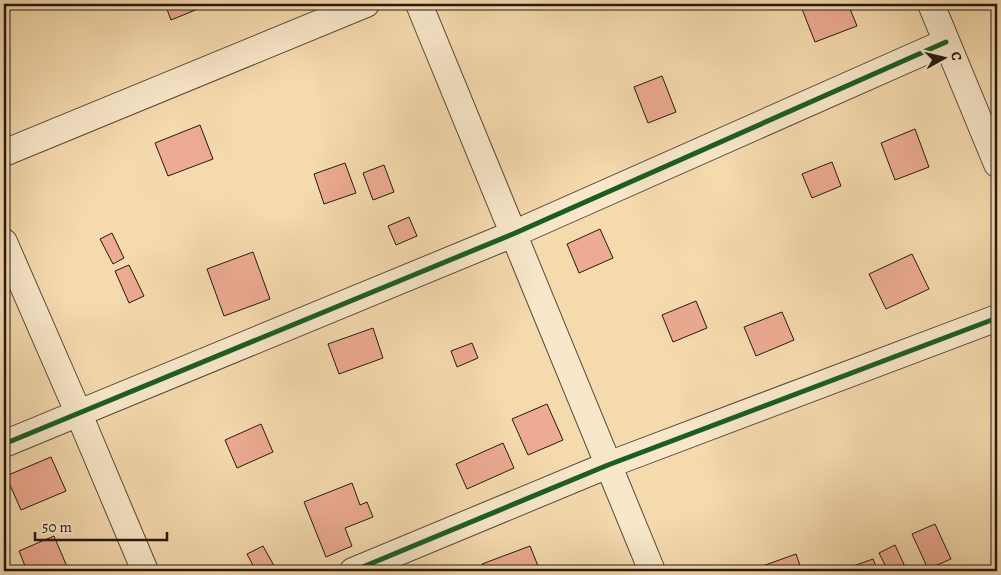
<svg xmlns="http://www.w3.org/2000/svg" width="1001" height="575" viewBox="0 0 1001 575" font-family="Alegreya,serif">
<rect width="100%" height="100%" fill="#f5daad"/>
<filter id="stains"><feTurbulence type="fractalNoise" baseFrequency=".004" numOctaves="4"/><feColorMatrix values="0 0 0 0 .2 0 0 0 0 .09 0 0 0 0 .02 0 0 0 .5 -.17"/></filter>
<radialGradient id="worn" r=".72"><stop offset=".6" stop-color="#630" stop-opacity="0"/><stop offset="1" stop-color="#630" stop-opacity=".3"/></radialGradient>
<!-- building -->
<path fill="#ecab92" stroke="#251913" d="M165 4H210L171 20Z
M816 4H848L857 26 815 42 802 9Z
M662 76 676 112 648 123 634 87Z
M200 125 213 159 168 176 155 143Z
M915 129 929 167 895 180 881 143Z
M832 162 841 186 812 198 802 174Z
M345 163 356 193 324 204 314 174Z
M384 165 394 192 373 200 363 173Z
M409 217 417 236 396 245 388 226Z
M600 229 613 258 579 273 567 244Z
M112 233 124 258 113 264 100 239Z
M253 252 270 299 224 316 207 269Z
M912 254 929 289 886 309 869 274Z
M129 265 144 296 129 303 115 271Z
M696 301 707 328 673 342 662 315Z
M782 312 794 340 756 356 744 327Z
M373 328 383 358 339 374 328 344Z
M472 343 478 358 457 367 451 351Z
M547 404 563 440 528 455 512 419Z
M261 424 273 452 237 468 225 440Z
M503 443 514 468 467 489 456 464Z
M51 457 66 491 21 510 6 476Z
M352 483 360 505 367 502 373 517 345 528 352 546 326 557 304 502Z
M935 524 951 559 928 569 912 534Z
M54 536 68 569 62 571H27L19 551Z
M895 545 907 571H888L879 553Z
M263 546 277 571H256L247 554Z
M530 546 540 571H484L482 564Z
M796 554 802 571H758L757 568Z
M873 559 878 571H839Z"/>
<g fill="none" stroke-linecap="round" stroke-linejoin="round">
<defs>
<path id="minor" d="M419 4 652 571
M931 4 997 164
M4 153 366 4
M4 242 78 412 145 571
M4 444 513 234 946 42
M353 571 608 465 997 318"/>
</defs>
<!-- minor casing -->
<use href="#minor" stroke="#59493a" stroke-width="28"/>
<!-- minor -->
<use href="#minor" stroke="#f8e7ca" stroke-width="26"/>
<defs>
<path id="cycleway" d="M4 444 513 234 946 42
M353 571 608 465 997 318"/>
</defs>
<!-- cycleway casing -->
<use href="#cycleway" stroke="#f8e7ca" stroke-width="8"/>
<!-- cycleway -->
<use href="#cycleway" stroke="#1b5e20" stroke-width="5"/>
</g>
<!-- margin -->
<rect width="1001" height="575" fill="none" stroke="#f5daad" stroke-width="20"/>
<rect x="5" y="5" width="991" height="565" fill="none" stroke="#251913" stroke-width="2.5"/>
<rect x="10" y="10" width="981" height="555" fill="none" stroke="#251913"/>
<!-- north arrow -->
<g transform="translate(944 58) rotate(82)" stroke="#f8e7ca" stroke-width="4" paint-order="stroke">
<path d="M0-4L9 19L0 12L-9 19Z" fill="#251913"/>
<text y="-8" font-size="14" font-weight="bold" text-anchor="middle" fill="#251913">С</text>
</g>
<!-- scale -->
<path d="M35 532v8h132v-8" fill="none" stroke="#251913" stroke-width="2.5"/>
<text x="42" y="532" font-size="15" fill="#251913" stroke="#f8e7ca" stroke-width="4" paint-order="stroke">50 m</text>
<rect width="100%" height="100%" filter="url(#stains)"/>
<rect width="100%" height="100%" fill="url(#worn)"/>
</svg>
